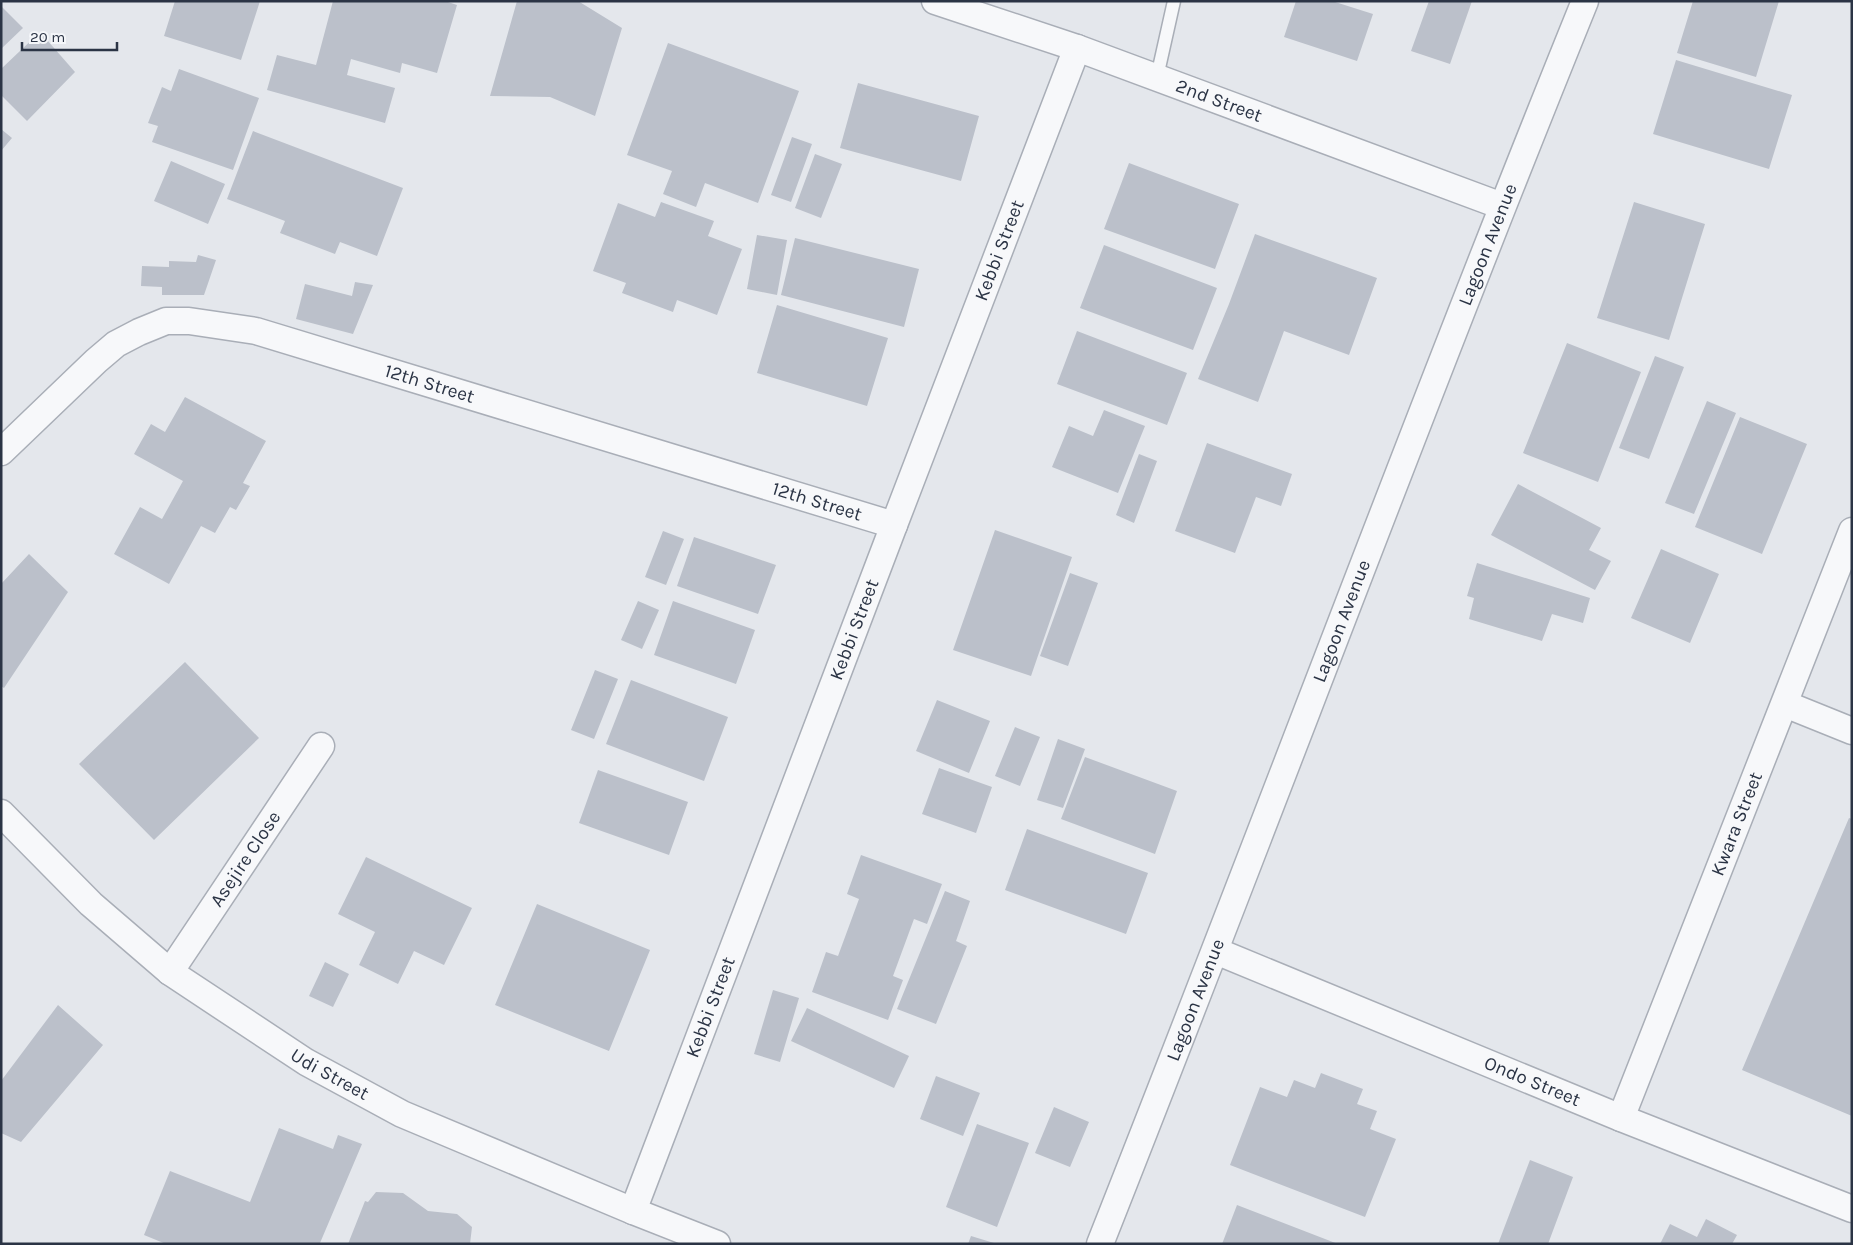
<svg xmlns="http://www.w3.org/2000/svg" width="1853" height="1245" viewBox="0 0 1853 1245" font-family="Karla,sans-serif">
<rect width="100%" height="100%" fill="#e4e7ec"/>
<!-- building -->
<path fill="#bbc0ca" d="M175 1H260L241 60 164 36Z
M333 1H445L457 5 437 73 402 63 400 73 351 59 347 75 395 88 385 123 267 90 277 55 316 65Z
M517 1H578L622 28 595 116 550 97 490 96Z
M1296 1H1332L1373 14 1357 61 1284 37Z
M1429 1H1472L1450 64 1411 51Z
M1693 1H1779L1756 77 1677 53Z
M1 6 23 28 1 49Z
M40 32 75 72 27 121 1 95V69Z
M668 43 799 91 758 203 705 183 696 207 663 194 672 171 627 155Z
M1676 60 1792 95 1769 169 1653 134Z
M179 69 259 98 233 170 152 142 158 126 148 123 162 87 171 91Z
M858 83 979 116 961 181 840 148Z
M1 129 12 138 1 151Z
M253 131 403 188 377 256 340 242 335 254 280 233 285 221 227 199Z
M792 137 812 144 791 202 771 195Z
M815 154 842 164 821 218 795 208Z
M171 161 225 184 208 224 154 201Z
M1129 163 1239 204 1215 269 1104 229Z
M661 202 714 221 708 236 742 249 717 315 677 300 673 312 622 293 626 283 593 271 618 203 655 217Z
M1634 202 1705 224 1669 340 1597 318Z
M1255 234 1377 278 1349 355 1284 331 1258 402 1198 379 1229 304Z
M757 235 787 240 777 295 747 289Z
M795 238 919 269 904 327 781 295Z
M1104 245 1217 288 1193 350 1080 308Z
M198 255 216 260 204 295H162V287L141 286 142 266 169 267V261L196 262Z
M355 282 373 285 353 334 296 319 305 284 352 296Z
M777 305 888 338 867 406 757 373Z
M1077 331 1187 373 1167 425 1057 384Z
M1567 343 1641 372 1598 482 1523 453Z
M1655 356 1684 367 1649 459 1619 448Z
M185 397 266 441 243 483 250 486 236 510 230 507 215 533 201 526 169 584 114 554 140 507 162 519 183 481 134 454 151 424 165 432Z
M1707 401 1736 413 1694 514 1665 503Z
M1104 410 1145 426 1118 493 1052 467 1069 426 1093 436Z
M1740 417 1807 444 1762 554 1695 527Z
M1207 443 1292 474 1281 506 1256 497 1235 553 1175 531Z
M1139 454 1157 461 1134 523 1116 515Z
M1518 484 1601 528 1589 550 1611 561 1595 590 1491 535Z
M995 530 1072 557 1031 676 953 650Z
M663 531 684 539 666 585 645 577Z
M694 537 776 565 758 614 677 586Z
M1661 549 1719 574 1690 643 1631 618Z
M29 554 68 592 4 688 1 686V584Z
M1477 563 1590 598 1583 623 1552 614 1542 641 1469 619 1474 598 1467 596Z
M1070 573 1098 583 1068 666 1040 656Z
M638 601 659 610 642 649 621 640Z
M673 601 755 630 736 684 654 655Z
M185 662 259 738 154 840 79 764Z
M595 670 618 679 594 739 571 730Z
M631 680 728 717 704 781 606 744Z
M937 700 990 721 969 773 916 751Z
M1015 727 1040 737 1020 786 995 776Z
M1058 739 1085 749 1063 808 1037 800Z
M1085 757 1177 791 1155 854 1061 819Z
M939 768 992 787 976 833 922 814Z
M598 770 688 802 669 855 579 823Z
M1849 818 1852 819V1116L1742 1070Z
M1027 829 1148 873 1126 934 1005 890Z
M861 855 942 884 927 924 914 919 893 976 903 980 888 1020 812 992 826 952 838 956 859 899 847 894Z
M366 857 472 908 444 965 414 951 398 984 359 965 375 932 338 914Z
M945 891 970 901 956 941 967 946 936 1024 897 1009Z
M537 904 650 950 609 1051 495 1005Z
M325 962 349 974 333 1007 309 996Z
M773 990 799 998 780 1062 754 1054Z
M58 1005 103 1045 21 1142 1 1133V1081Z
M807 1008 909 1056 894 1088 791 1041Z
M1321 1073 1363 1089 1357 1104 1377 1111 1370 1129 1396 1139 1365 1217 1230 1165 1260 1087 1287 1097 1294 1080 1315 1088Z
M936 1076 980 1093 963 1136 920 1119Z
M1054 1107 1089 1122 1070 1167 1035 1153Z
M977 1124 1029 1143 997 1227 946 1207Z
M279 1128 333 1149 338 1135 362 1144 320 1243 166 1244 144 1235 170 1171 250 1202Z
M1530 1160 1573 1177 1548 1244H1498Z
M376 1192 403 1193 428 1211 457 1214 472 1227 470 1244H348L365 1201 368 1202Z
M1237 1205 1338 1244H1222Z
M1706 1219 1737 1235 1732 1244H1660L1670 1224 1697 1237Z
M971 1236 994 1243V1244H968Z"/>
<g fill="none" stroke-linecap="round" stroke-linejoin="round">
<defs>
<path id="lane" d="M1157 77 1174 1"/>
<g id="street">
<path id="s1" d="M935 1 1077 48 1502 206"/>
<path id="s2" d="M1 452 96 361 116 344 139 332 166 321H189L256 331 894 525"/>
<path d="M1785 704 1852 731"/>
<path id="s3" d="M1 813 91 904 170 972 306 1062 402 1114 633 1211 717 1244"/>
<path id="s4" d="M1216 951 1621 1118 1852 1209"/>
<path id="s5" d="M170 972 321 746"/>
<path id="s6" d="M1621 1118 1852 531"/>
<path id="s7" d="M633 1211 894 525 1077 48"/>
<path id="s8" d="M1100 1244C1264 830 1418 413 1585 1"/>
</g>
</defs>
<!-- lane casing -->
<use href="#lane" stroke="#a9aeb7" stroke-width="15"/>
<!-- street casing -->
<use href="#street" stroke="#a9aeb7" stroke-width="29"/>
<!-- lane -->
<use href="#lane" stroke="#f7f8fa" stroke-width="12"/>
<!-- street -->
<use href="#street" stroke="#f7f8fa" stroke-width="26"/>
</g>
<g text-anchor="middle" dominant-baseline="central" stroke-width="4" stroke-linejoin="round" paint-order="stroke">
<!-- street labels -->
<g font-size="19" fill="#2b3445" stroke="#f4f6f9">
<text stroke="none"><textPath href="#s1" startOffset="301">2nd Street</textPath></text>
<text stroke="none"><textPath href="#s8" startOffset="1072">Lagoon Avenue</textPath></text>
<text stroke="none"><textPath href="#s7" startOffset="1028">Kebbi Street</textPath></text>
<text stroke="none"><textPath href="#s2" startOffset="485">12th Street</textPath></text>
<text stroke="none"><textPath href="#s2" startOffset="890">12th Street</textPath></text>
<text stroke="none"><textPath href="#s8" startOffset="668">Lagoon Avenue</textPath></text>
<text stroke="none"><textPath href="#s7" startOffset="622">Kebbi Street</textPath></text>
<text stroke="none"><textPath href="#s6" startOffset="316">Kwara Street</textPath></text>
<text stroke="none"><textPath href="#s5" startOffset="136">Asejire Close</textPath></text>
<text stroke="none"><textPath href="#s8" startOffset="262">Lagoon Avenue</textPath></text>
<text stroke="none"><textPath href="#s7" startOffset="218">Kebbi Street</textPath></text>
<text stroke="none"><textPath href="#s3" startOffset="422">Udi Street</textPath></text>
<text stroke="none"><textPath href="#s4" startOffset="342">Ondo Street</textPath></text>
</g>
</g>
<!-- border -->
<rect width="1853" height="1245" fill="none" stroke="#2b3445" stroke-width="5"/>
<!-- scale -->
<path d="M22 42v8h95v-8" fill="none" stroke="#2b3445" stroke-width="2.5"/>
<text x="30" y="42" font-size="15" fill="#2b3445" stroke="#f4f6f9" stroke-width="4" paint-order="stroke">20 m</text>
</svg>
